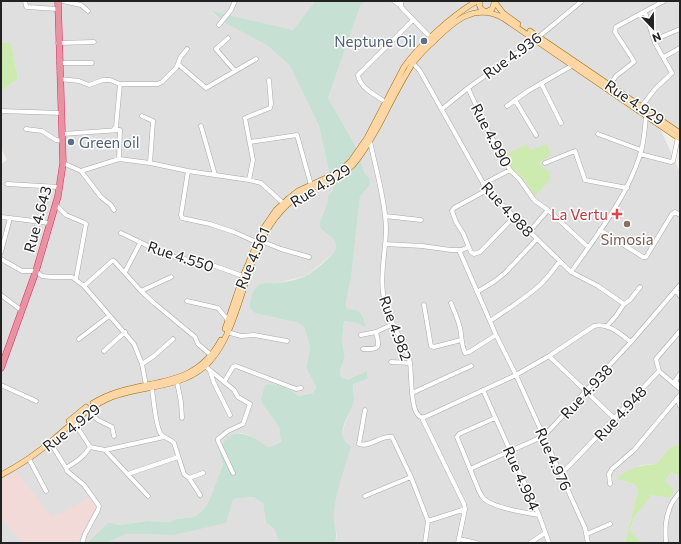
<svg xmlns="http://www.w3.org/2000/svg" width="681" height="544" viewBox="0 0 681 544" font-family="Commissioner,sans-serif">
<rect width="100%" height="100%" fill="#f2efe9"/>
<!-- residential -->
<path fill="#e0dfdf" d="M1 1H315L293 30 211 12 225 23 268 46 290 66 319 126 333 190 328 195 329 202 320 224 323 231 334 239 336 245 334 252 329 257 306 276 277 283H262L255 313 298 323 304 327 310 347 306 368 316 387 313 393 299 396 287 388 263 405 279 427 281 440 275 445 268 447 249 435 241 433 228 438 223 464 208 503 201 512 194 517 176 519 170 522 148 521 118 525 109 522 87 543H1V164L7 160 1 148V91L18 79 11 44 1 43Z
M366 1H680V133L654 114 680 173V445L670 447 656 464 641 465 617 479 635 485 638 490 626 539 623 543H335L337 536 333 515 345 442 342 436 343 429 354 400 353 384 368 379 367 371 348 381 341 377 340 370 345 357 342 342 344 321 357 323 365 326 362 314 354 310 347 309 346 302 351 278 360 197 369 186 354 143 328 98 360 7Z
M671 472 680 476V543H643L630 533 634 517 644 504 665 481Z
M253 497 263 503 266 523 274 529 278 540 283 543H108L107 542 126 534 173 535 232 499Z"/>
<!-- commercial -->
<path fill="#f2dad9" d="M16 471 52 517 62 513 89 497 92 500 97 507 80 538 79 543H24L11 530 1 518V480Z"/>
<!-- grass -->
<path fill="#cdebb0" d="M1 43H11L18 79 1 91Z
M527 144 530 150 547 144 551 155 539 163 549 172V181L535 196 525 181 513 171 504 155Z
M680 445V476L671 472 665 481 674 490 669 498 652 495 634 517 630 532 643 543H623L626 539 638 490 635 485 617 479C626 468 642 465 656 464L670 447Z"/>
<!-- wetland -->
<path fill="#c6e0d4" d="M315 1H366L360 7 328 98 354 143 365 174 370 179 369 186 360 197 351 278 346 302 347 309C362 310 362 313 366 327L357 323 344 321 342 342 345 357 340 370 341 377 348 380 367 371 368 379 353 384C353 389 354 395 354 400 351 416 331 435 351 446 345 468 336 490 334 512 332 523 339 531 335 543H283L278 540 274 529 266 523 263 503 253 497 233 499 226 523 173 535 126 534 108 542V543H87L109 522 118 525 148 521 170 522 176 519 194 517 201 512 208 503 223 464 219 450C221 446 225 440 228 437 243 428 256 439 268 447L275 445 281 441 279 427 263 405 261 399 265 385C279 383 289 389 299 396L313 393 316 387 306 368 310 347 304 327 298 323 255 313 250 308C250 300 252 288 261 284 265 282 272 284 276 283 283 283 300 279 306 276 312 273 331 257 334 252 342 235 320 236 320 224 321 214 329 208 328 195L333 190 319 126 290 66 268 46 225 23 211 11 293 30Z"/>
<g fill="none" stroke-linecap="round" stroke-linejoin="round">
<defs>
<path id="minor" d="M25 1 26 6 27 7 57 9
M63 1 81 5 88 11
M394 1 400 5
M401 1V7L431 38
M219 25 231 10 235 1
M228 38 216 49 235 71
M654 40 680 29
M58 43 94 42
M664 57 680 48
M59 63H92
M413 63 420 71 487 190 571 272 598 286 624 304
M178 64 206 88 256 59
M60 79 79 81 89 85 103 80H110L120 84H158L162 82 176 68 178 64 180 58 187 49
M541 83 561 123
M610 85 616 76 634 62 632 58 615 32 616 27 664 1
M468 88 487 129 510 170 520 180 534 200 548 210 588 247
M515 100 536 135
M386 102C376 96 359 87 358 75L413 20
M507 106 528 91 573 65
M641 107 655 89 672 73 655 43 645 12
M442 109 468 88 536 39 582 1
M1 111 61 113
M201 126 215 175
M26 129 42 131 56 140 63 141
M113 130 116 127 120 84
M62 134 120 130 119 159
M598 134 641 150
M370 141C376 170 385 199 386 228 386 250 380 272 383 293 385 310 395 328 403 344 406 350 409 357 410 363 412 373 409 422 425 417L516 375 549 356 594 326C608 322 620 334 631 342
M250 142 297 135 311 185
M640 154 671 162 673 161 678 137 680 136
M63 163 81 171 119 159 150 163 153 121 142 116
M150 163 188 171 249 180 261 183 283 203
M545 163 575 151 585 180 627 188
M81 171 101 197 111 205 114 210
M188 171 181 215 182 218 210 224 234 232 256 242
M249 180 253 160 245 118 270 108 271 104 269 80
M7 184 59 187
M483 184 510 170
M487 190 454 208 452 211 456 222 463 233 471 252 474 254 480 252 514 217
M55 204 66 215 85 223 86 224 76 279
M385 216 421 220
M1 217 10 218
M600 230 643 257H646L672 214 675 212 680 215
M529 232 548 210
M121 233 167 255 215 266 243 276
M261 241 281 249 309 257
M385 244 422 246 451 250H462L468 247
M459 250 496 335 516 375 585 528 588 543
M1 252 10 218 49 223
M1 259 22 271H36L42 276 51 277H72L84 286 134 344 142 364 146 385
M125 272 140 243
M571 272C597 235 626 199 640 155 644 143 645 129 646 116
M84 286 112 261H114L141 291 154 303 195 337 198 344 211 355
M676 290 680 296
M141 291 171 277
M477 292 495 281 505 273 536 240
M1 295 21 310
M187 301 218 308 228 320
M451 303C454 311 458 319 460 328 462 337 461 344 465 353L469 352 496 335
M424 305 431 346 434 347 461 340
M490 321C508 309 526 298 541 284 548 277 554 269 559 262
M607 326 616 316 624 304 630 300 640 287
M227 332 241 336 254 335 287 341
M361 335 376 332 393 324
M79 339 109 316
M363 349C380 349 380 349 376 332
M104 351 125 332
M549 356 615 419
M391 362 410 363
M142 364 154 356 173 339
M205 366 234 390 238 397 250 404 243 424 228 431 218 439V441L233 473
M210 371 214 383 230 415
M659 371 656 359 680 331
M680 374 675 381 680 387
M177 382 181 402 182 418
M224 382 233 367 236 366 296 389 301 388
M1 385 36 401
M152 388C153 397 156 428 161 434 165 439 171 439 174 443L184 474 189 478 203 473
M483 390 539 515C526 513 494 508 484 499 482 497 481 494 479 491L457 437 459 434 495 418
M412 393 471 366
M677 398 680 406
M365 410 359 444C369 448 381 435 392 437L411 477 428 521 425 543
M87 411 98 420 112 427 114 436
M422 418 464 504 465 509 458 543
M74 422 90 447
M50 442 66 468 67 471 84 485 99 506 98 510 85 534 82 543
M105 450 148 496
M29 459 46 491
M66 468C76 462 84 457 90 447L105 450 164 437
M470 469 544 436 631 342 680 285
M128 474 178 457
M560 474 570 465 659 371 680 389
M189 478 200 495
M610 484 609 474 612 469 634 450 680 395
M365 496 411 477
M539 515 549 543
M428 521 465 509
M587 534 610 524
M459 539 477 543
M530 543 545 533
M666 543C665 529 665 518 671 505 673 500 677 496 680 492"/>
<path id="major" d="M480 1C478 6 481 10 486 12L492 9 495 1
M494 1 503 13 518 24
M530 31 680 133
M225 329 243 276 263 229 276 210 289 198 298 191 339 172 351 161 367 138 404 67C419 45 454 14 477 1
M93 403C138 375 192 395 221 340
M69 421 86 407
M1 475C20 465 38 453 54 439 72 424 89 406 112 397 143 385 178 389 204 367 235 341 243 277 261 241 271 221 286 202 306 191 321 183 339 179 352 166 363 154 371 139 379 125 390 104 400 83 413 63 420 54 427 47 435 40 455 20 475 3 503 18L680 139"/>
<path id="highway" d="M1 368 36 271 58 196 63 163 58 1"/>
</defs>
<!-- minor casing -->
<use href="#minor" stroke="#a9a9a9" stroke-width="5"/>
<!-- major casing -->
<use href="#major" stroke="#a06b00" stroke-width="6"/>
<!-- highway casing -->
<use href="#highway" stroke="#dc2a67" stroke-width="7"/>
<!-- minor -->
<use href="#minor" stroke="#fff" stroke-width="4"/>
<!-- major -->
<use href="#major" stroke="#fcd6a4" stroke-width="5"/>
<!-- highway -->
<use href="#highway" stroke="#e892a2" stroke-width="6"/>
</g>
<!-- markers -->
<g fill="#5c6f8a" stroke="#fff" stroke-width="1.5">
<circle cx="424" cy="41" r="4"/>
<circle cx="71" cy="142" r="4"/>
</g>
<path fill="#e0444e" stroke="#fff" stroke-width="1.5" d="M615 208h4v4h4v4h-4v4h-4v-4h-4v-4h4z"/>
<circle fill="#8d6e63" stroke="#fff" stroke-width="1.5" cx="627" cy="224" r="4"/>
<g text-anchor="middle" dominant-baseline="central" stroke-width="3" stroke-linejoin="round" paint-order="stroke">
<!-- service labels -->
<g font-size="15" fill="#4e5e75" stroke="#fff" text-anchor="end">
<text x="416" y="41">Neptune Oil</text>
<text x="79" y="142" text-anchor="start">Green oil</text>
</g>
<!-- street labels -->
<g font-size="15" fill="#222" stroke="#fff">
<text transform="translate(512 55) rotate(-36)">Rue 4.936</text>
<text transform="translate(635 102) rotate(34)">Rue 4.929</text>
<text transform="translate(492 135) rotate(62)">Rue 4.990</text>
<text transform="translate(320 185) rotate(-32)">Rue 4.929</text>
<text transform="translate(508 209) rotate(47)">Rue 4.988</text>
<text transform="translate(37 219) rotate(-75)">Rue 4.643</text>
<text transform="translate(181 256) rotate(18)">Rue 4.550</text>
<text transform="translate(252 258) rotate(-67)">Rue 4.561</text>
<text transform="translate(396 328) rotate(70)">Rue 4.982</text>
<text transform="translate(586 391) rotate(-47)">Rue 4.938</text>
<text transform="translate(620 413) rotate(-47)">Rue 4.948</text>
<text transform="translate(71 427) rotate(-38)">Rue 4.929</text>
<text transform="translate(554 459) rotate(66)">Rue 4.976</text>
<text transform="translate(522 478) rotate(66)">Rue 4.984</text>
</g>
<!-- health labels -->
<g font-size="15" fill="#be3a42" stroke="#fff" text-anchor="end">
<text x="608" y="214">La Vertu</text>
</g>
<!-- education labels -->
<g font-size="15" fill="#785e54" stroke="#fff">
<text x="627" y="239">Simosia</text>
</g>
</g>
<!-- border -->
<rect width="681" height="544" fill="none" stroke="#222222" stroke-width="4"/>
<!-- north arrow -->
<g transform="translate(653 28) rotate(158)" stroke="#ffffff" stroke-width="3" paint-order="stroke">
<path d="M0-3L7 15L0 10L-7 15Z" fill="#222222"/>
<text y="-6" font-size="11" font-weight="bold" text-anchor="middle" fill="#222222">N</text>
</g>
</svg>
